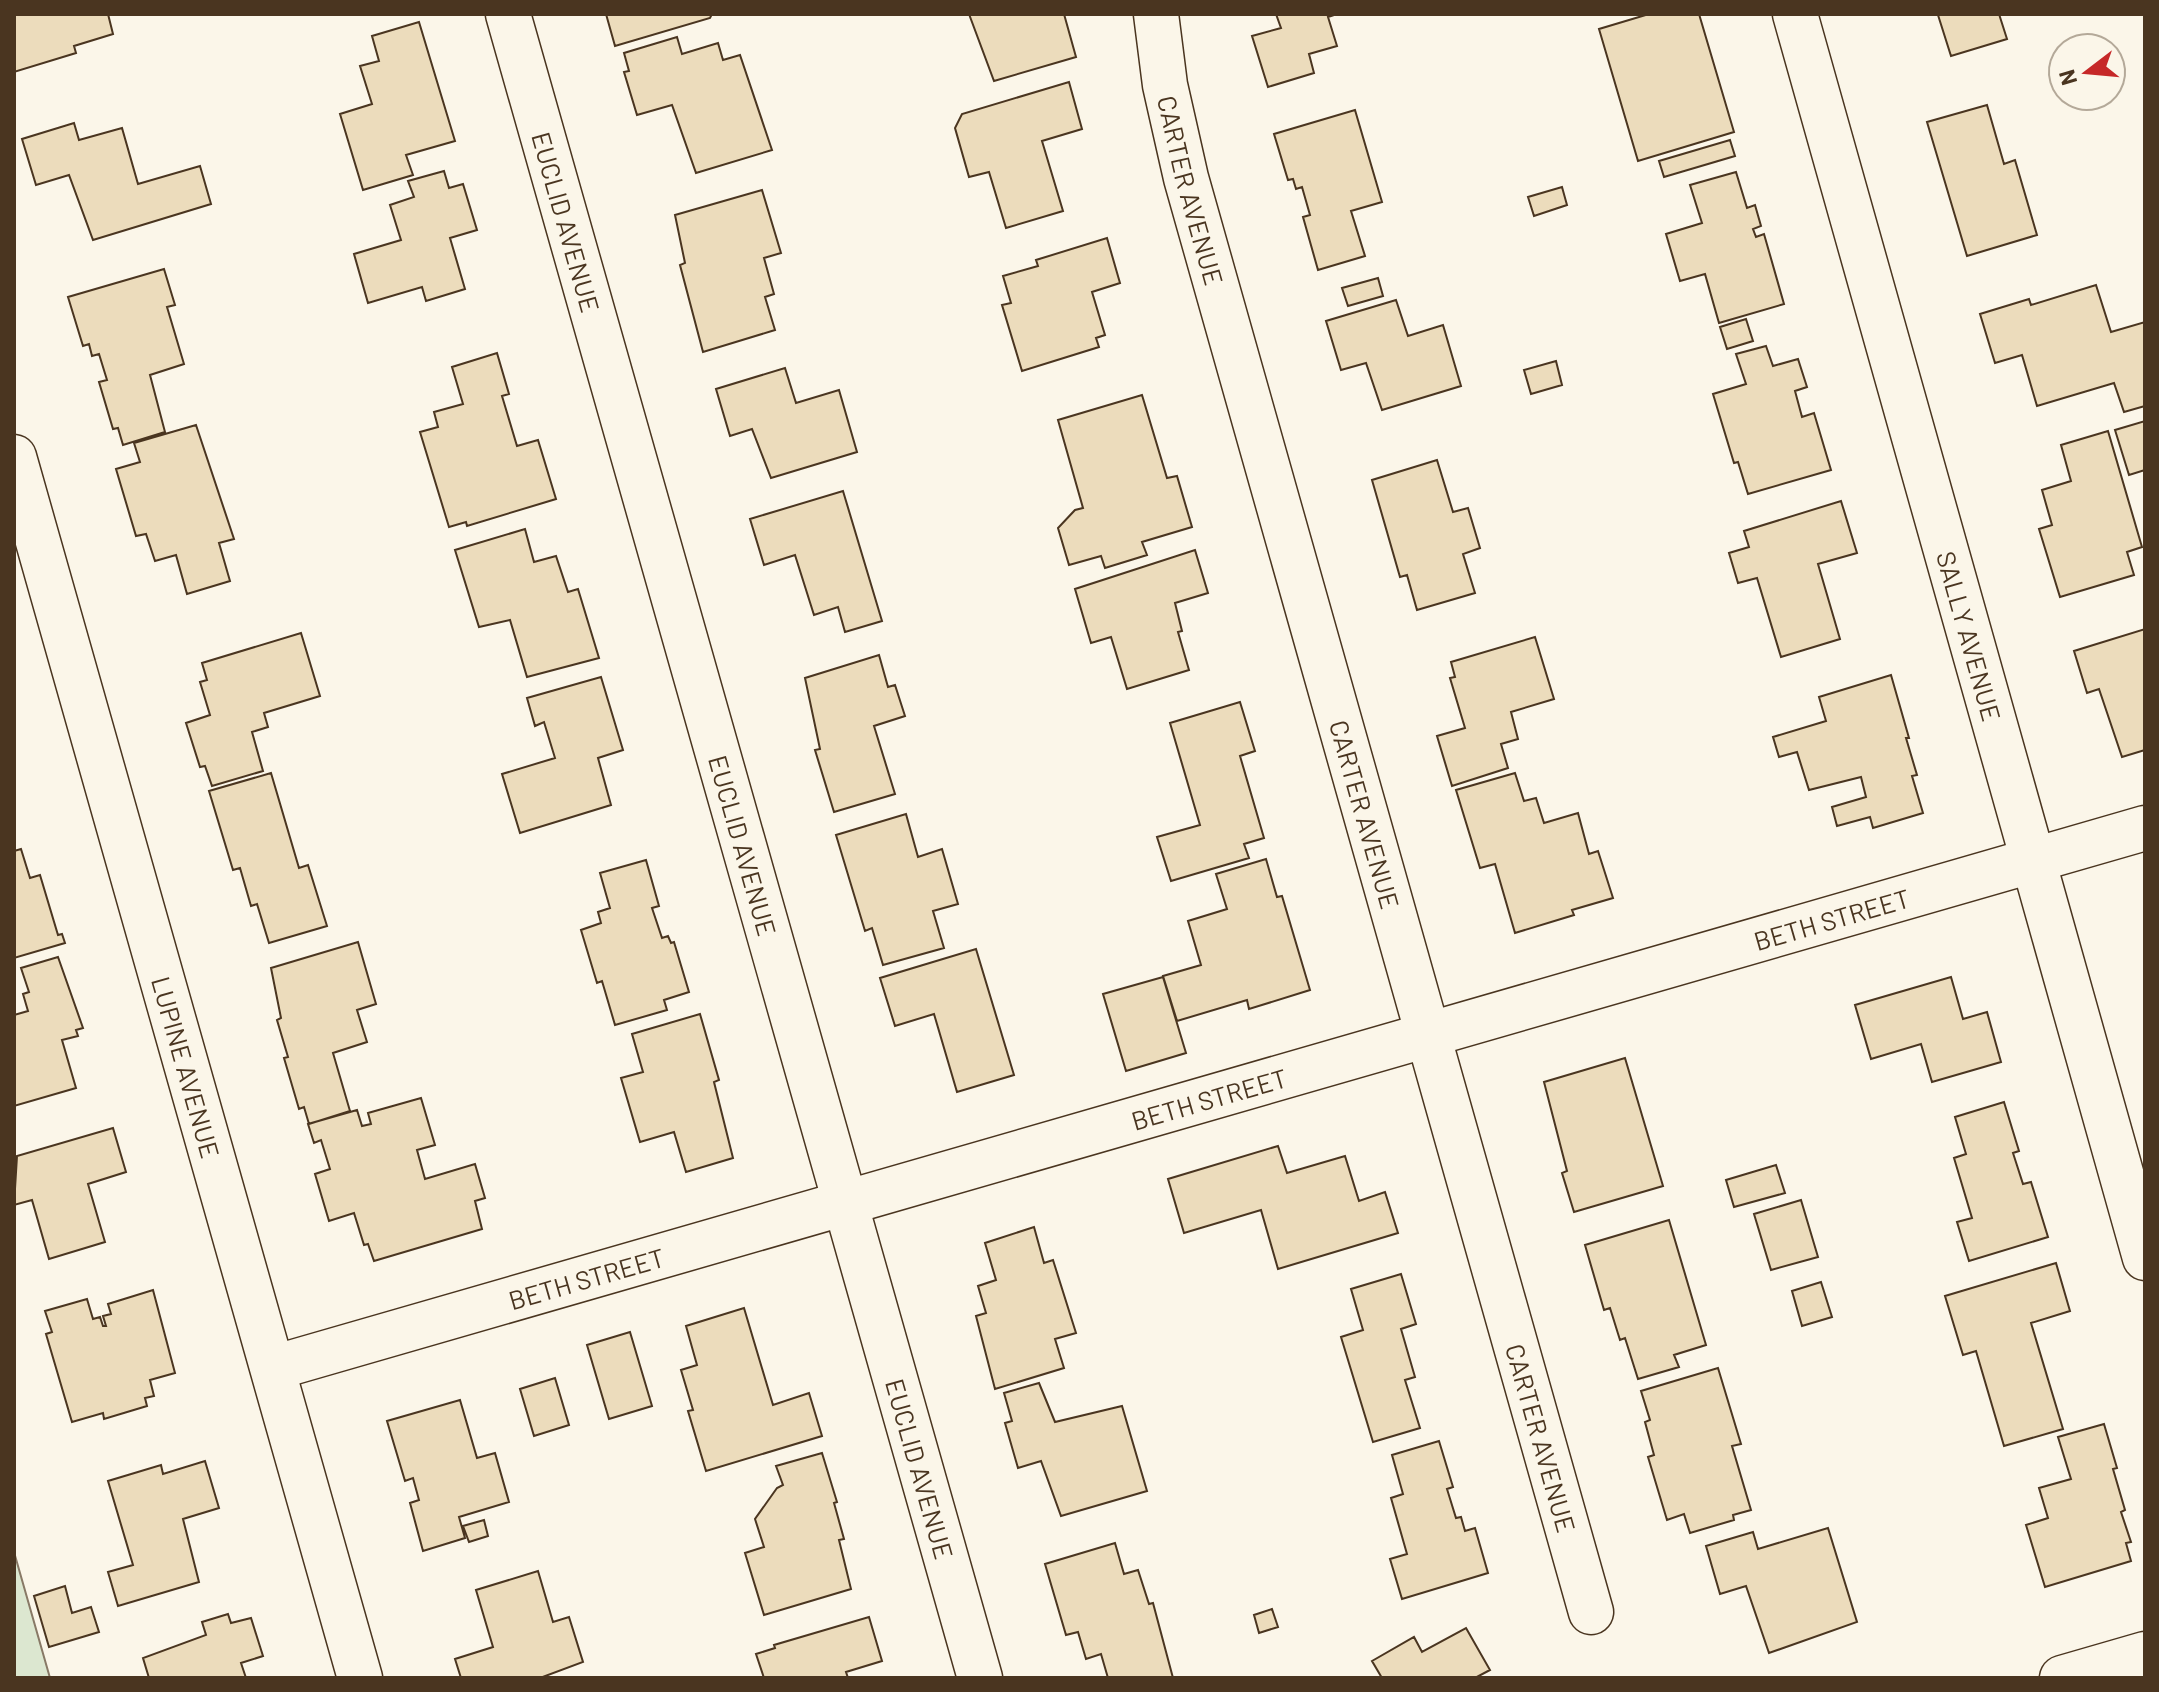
<svg xmlns="http://www.w3.org/2000/svg" width="2159" height="1692" viewBox="0 0 2159 1692" font-family="Barlow,sans-serif">
<rect width="100%" height="100%" fill="#fbf6e9"/>
<!-- green -->
<path fill="#dce7d0" stroke="#887966" stroke-width="2" d="M14 1552 50 1678H14Z"/>
<!-- building -->
<path fill="#ecdcbc" stroke="#4a3520" stroke-width="2" d="M14 14H108L113 34 74 46 76 53 14 72Z
M606 14H712L710 18 615 46Z
M969 14H1064L1076 57 994 81Z
M1276 14H1337L1328 17 1337 46 1309 54 1314 73 1268 87 1252 36 1281 28Z
M1649 14H1699L1734 132 1638 161 1599 29Z
M1935 14H1999L2007 39 1951 56 1938 15Z
M419 22 455 141 406 155 413 175 363 190 340 114 372 104 360 66 379 61 372 36Z
M677 37 682 54 718 43 723 60 740 55 772 150 696 173 672 105 637 115 624 72 629 71 624 53Z
M1069 82 1082 129 1042 141 1063 211 1006 228 989 172 969 177 955 128 962 114Z
M1987 105 2004 164 2015 160 2037 235 1967 256 1927 122Z
M1355 110 1382 202 1351 211 1365 256 1318 270 1303 217 1310 215 1302 187 1296 189 1293 179 1288 180 1274 134Z
M74 123 79 140 122 128 138 184 200 166 211 204 93 240 69 175 36 185 22 139Z
M1730 140 1735 156 1664 177 1659 161Z
M444 171 449 188 463 184 477 230 450 238 465 289 426 301 422 287 368 303 354 254 401 240 390 205 414 197 408 181Z
M1736 172 1747 208 1755 205 1761 226 1753 229 1756 237 1764 234 1784 304 1719 323 1705 274 1680 281 1666 234 1702 223 1690 185Z
M1562 187 1567 205 1534 216 1528 197Z
M762 190 781 253 764 258 774 294 765 297 775 330 703 352 680 265 685 263 675 215Z
M1107 238 1120 283 1092 292 1105 335 1096 338 1099 347 1022 371 1002 305 1011 303 1003 276 1038 266 1036 260Z
M164 269 175 305 167 307 184 364 150 375 165 432 123 445 118 428 113 429 99 382 107 380 99 354 92 356 89 344 83 346 68 297Z
M1378 278 1383 296 1348 306 1342 288Z
M2096 285 2111 332 2145 322V406L2124 412 2114 383 2037 406 2022 355 1995 363 1980 314 2029 299 2031 305Z
M1396 300 1408 336 1443 325 1461 386 1382 410 1366 363 1341 370 1326 321Z
M1746 319 1753 341 1727 349 1720 327Z
M1766 346 1773 366 1798 359 1807 387 1795 391 1802 417 1814 413 1831 470 1748 494 1738 462 1734 463 1713 394 1746 384 1736 354Z
M497 353 509 394 502 396 517 446 538 440 556 499 467 526 466 522 449 527 420 432 438 427 434 412 463 404 452 367Z
M1556 361 1562 385 1531 394 1524 370Z
M785 368 796 403 839 390 857 452 771 478 752 429 730 436 716 389Z
M1142 395 1167 478 1177 476 1192 527 1142 542 1147 555 1105 568 1101 556 1069 565 1058 528 1075 510 1083 508 1058 420Z
M2145 421V470L2129 475 2115 430Z
M196 425 234 539 219 543 230 581 187 594 176 555 155 561 146 534 136 536 116 469 140 462 134 443Z
M2108 431 2142 547 2127 552 2134 575 2060 597 2039 529 2052 525 2042 490 2071 481 2061 445Z
M1437 460 1453 512 1468 508 1480 548 1463 554 1475 593 1417 610 1407 575 1400 577 1372 480Z
M843 491 882 621 845 632 838 607 814 615 795 555 764 565 750 519Z
M1841 501 1857 553 1818 564 1840 639 1781 657 1757 578 1738 583 1729 553 1749 547 1744 531Z
M525 529 534 562 556 556 568 592 578 589 599 658 527 677 510 620 479 627 455 550Z
M1195 550 1208 593 1175 603 1182 631 1178 632 1189 670 1127 689 1111 637 1091 643 1075 589Z
M2145 629V750L2122 757 2099 689 2087 693 2074 651Z
M301 633 320 696 264 713 268 727 252 732 263 771 212 786 205 766 200 767 186 723 210 715 200 682 207 680 202 663Z
M1535 637 1554 699 1511 712 1518 739 1501 744 1508 768 1452 786 1437 736 1465 728 1450 678 1455 677 1451 662Z
M879 655 888 687 895 685 905 716 874 726 895 794 834 812 815 750 820 749 805 678Z
M1891 675 1909 738H1906L1917 775 1912 776 1923 813 1873 828 1870 817 1837 826 1832 807 1866 797 1861 777 1809 790 1797 752 1779 757 1773 737 1826 721 1819 697Z
M601 677 623 750 598 758 611 805 520 833 502 774 555 758 544 722 535 726 527 698Z
M1240 702 1255 751 1240 756 1264 838 1244 844 1249 858 1171 881 1157 837 1200 825 1170 723Z
M271 773 299 868 308 865 327 926 269 943 257 904 251 906 240 868 233 870 209 791Z
M1515 773 1524 801 1536 798 1544 823 1578 813 1589 854 1598 851 1613 898 1572 910 1574 915 1515 933 1495 864 1480 868 1456 790Z
M906 814 918 857 942 849 958 904 933 911 944 948 883 965 872 928 865 931 836 835Z
M21 849 30 878 40 875 58 935 62 934 65 943 14 958V851Z
M1266 859 1277 897 1282 896 1310 990 1249 1009 1247 1000 1177 1021 1163 976 1201 965 1188 921 1227 909 1216 874Z
M646 860 659 906 652 908 662 938 668 936 671 943 674 942 689 992 664 1000 667 1010 615 1025 602 981 597 983 581 930 601 923 598 912 610 908 600 873Z
M358 942 376 1004 357 1010 367 1042 333 1053 350 1111 309 1124 304 1107 299 1109 284 1058 288 1057 277 1020 281 1018 271 968Z
M976 949 1014 1075 957 1092 934 1014 895 1026 880 978Z
M58 957 83 1028 76 1030 78 1036 62 1040 76 1088 14 1106V1015L28 1011 23 994 29 992 21 968Z
M1163 977 1186 1053 1126 1071 1103 994Z
M1951 977 1963 1019 1987 1012 2001 1062 1932 1082 1921 1044 1871 1059 1855 1005Z
M700 1014 719 1080 714 1082 733 1158 686 1172 674 1132 640 1142 621 1078 643 1072 632 1034Z
M1625 1058 1663 1186 1574 1212 1562 1173 1567 1171 1544 1082Z
M421 1098 435 1145 417 1150 425 1179 475 1164 485 1198 475 1201 482 1229 374 1261 368 1244 364 1245 354 1213 329 1221 315 1174 330 1169 321 1140 314 1143 308 1124 357 1110 362 1126 371 1124 368 1113Z
M2004 1102 2019 1151 2013 1153 2023 1184 2031 1182 2048 1237 1969 1261 1957 1222 1972 1218 1954 1158 1966 1154 1955 1117Z
M113 1128 126 1172 88 1184 105 1242 49 1259 32 1200 14 1205 17 1156Z
M1278 1146 1287 1173 1345 1156 1359 1201 1385 1192 1398 1233 1278 1269 1261 1210 1184 1233 1168 1179Z
M1776 1165 1785 1193 1734 1207 1726 1180Z
M1801 1200 1818 1257 1771 1270 1754 1214Z
M1669 1220 1706 1345 1674 1355 1679 1367 1638 1379 1625 1338 1620 1340 1610 1308 1604 1310 1585 1245Z
M1034 1227 1044 1263 1053 1260 1076 1333 1055 1339 1064 1368 995 1389 976 1316 986 1313 978 1286 996 1280 985 1243Z
M2056 1263 2070 1311 2031 1323 2063 1429 2004 1446 1976 1351 1963 1355 1945 1296Z
M1401 1274 1416 1324 1401 1329 1415 1377 1405 1380 1420 1428 1373 1442 1341 1337 1363 1330 1351 1289Z
M1821 1282 1832 1317 1802 1326 1792 1291Z
M153 1290 175 1373 150 1380 154 1396 145 1398 147 1406 104 1419 103 1413 72 1422 46 1334 52 1332 45 1311 87 1299 93 1319 100 1317 103 1326H106L103 1316 111 1314 108 1304Z
M744 1308 773 1405 809 1393 822 1436 706 1471 688 1411 693 1410 681 1370 697 1365 686 1326Z
M630 1332 652 1406 609 1419 587 1345Z
M1718 1368 1741 1444 1732 1446 1751 1510 1733 1515 1734 1520 1690 1533 1684 1514 1667 1520 1648 1457 1654 1455 1645 1422 1650 1420 1641 1391Z
M555 1378 569 1425 534 1436 520 1389Z
M1039 1383 1055 1422 1122 1406 1147 1491 1061 1516 1041 1461 1018 1468 1005 1423 1012 1421 1004 1393Z
M460 1400 477 1458 495 1453 509 1502 459 1517 465 1538 423 1551 410 1503 419 1500 413 1478 405 1481 387 1421Z
M2104 1424 2117 1468 2113 1469 2125 1510 2121 1512 2131 1542 2126 1543 2131 1561 2045 1587 2026 1525 2048 1518 2039 1488 2071 1479 2058 1437Z
M1439 1441 1453 1487 1447 1489 1456 1518 1461 1517 1465 1531 1475 1528 1488 1573 1402 1599 1390 1559 1407 1554 1391 1498 1403 1494 1392 1455Z
M822 1453 837 1502 834 1503 844 1539 839 1540 851 1589 764 1615 745 1553 764 1547 755 1519 777 1488 783 1485 776 1466Z
M205 1461 219 1508 183 1519 199 1582 118 1606 108 1572 133 1565 108 1481 161 1465 163 1474Z
M484 1520 488 1536 469 1542 463 1526Z
M1828 1528 1857 1622 1769 1653 1746 1586 1720 1594 1706 1546 1753 1532 1758 1549Z
M1115 1543 1124 1574 1138 1570 1149 1604 1153 1603 1173 1678H1108L1101 1654 1086 1659 1078 1632 1066 1635 1045 1564Z
M538 1571 553 1622 569 1617 583 1662 540 1678H461L455 1659 493 1647 476 1590Z
M65 1586 72 1613 91 1607 99 1632 49 1647 34 1596Z
M1272 1609 1278 1627 1259 1633 1254 1615Z
M228 1614 231 1623 251 1618 263 1656 241 1663 246 1678H149L143 1658 206 1635 202 1622Z
M869 1617 882 1661 846 1672 848 1678H764L756 1654 775 1648 774 1645Z
M1466 1628 1490 1670 1475 1678H1382L1372 1661 1414 1637 1422 1652Z"/>
<g fill="none" stroke-linecap="round" stroke-linejoin="round">
<defs>
<g id="minor">
<path id="s1" d="M508 14 980 1678"/>
<path id="s2" d="M1156 14 1165 85 1186 178 1591 1612"/>
<path id="s3" d="M1795 14 2145 1258"/>
<path id="s4" d="M14 457 360 1678"/>
<path id="s5" d="M273 1368 2145 828"/>
</g>
<path id="major" d="M2062 1678 2145 1654"/>
</defs>
<!-- minor casing -->
<use href="#minor" stroke="#4a3520" stroke-width="47"/>
<!-- major casing -->
<use href="#major" stroke="#4a3520" stroke-width="47"/>
<!-- minor -->
<use href="#minor" stroke="#fbf6e9" stroke-width="44"/>
<!-- major -->
<use href="#major" stroke="#fbf6e9" stroke-width="44"/>
</g>
<g text-anchor="middle" dominant-baseline="central" stroke-width="6" stroke-linejoin="round" paint-order="stroke">
<!-- street labels -->
<g font-size="26" fill="#4a3520" stroke="#fbf6e9">
<text stroke="none"><textPath href="#s2" startOffset="180">CARTER AVENUE</textPath></text>
<text stroke="none"><textPath href="#s1" startOffset="216">EUCLID AVENUE</textPath></text>
<text stroke="none"><textPath href="#s3" startOffset="646">SALLY AVENUE</textPath></text>
<text stroke="none"><textPath href="#s2" startOffset="828">CARTER AVENUE</textPath></text>
<text stroke="none"><textPath href="#s1" startOffset="864">EUCLID AVENUE</textPath></text>
<text stroke="none"><textPath href="#s5" startOffset="1622">BETH STREET</textPath></text>
<text stroke="none"><textPath href="#s4" startOffset="634">LUPINE AVENUE</textPath></text>
<text stroke="none"><textPath href="#s5" startOffset="974">BETH STREET</textPath></text>
<text stroke="none"><textPath href="#s5" startOffset="326">BETH STREET</textPath></text>
<text stroke="none"><textPath href="#s2" startOffset="1476">CARTER AVENUE</textPath></text>
<text stroke="none"><textPath href="#s1" startOffset="1512">EUCLID AVENUE</textPath></text>
</g>
</g>
<!-- border -->
<rect width="2159" height="1692" fill="none" stroke="#4a3520" stroke-width="32"/>
<!-- north arrow -->
<g transform="translate(2087 72) rotate(254)"><circle r="38" fill="#fbf6e9" stroke="#b4a999" stroke-width="2"/>
<path d="M0-6L14 30L0 20L-14 30Z" fill="#c62828"/>
<text y="-12" font-size="22" font-weight="bold" text-anchor="middle" fill="#4a3520">N</text>
</g>
</svg>
